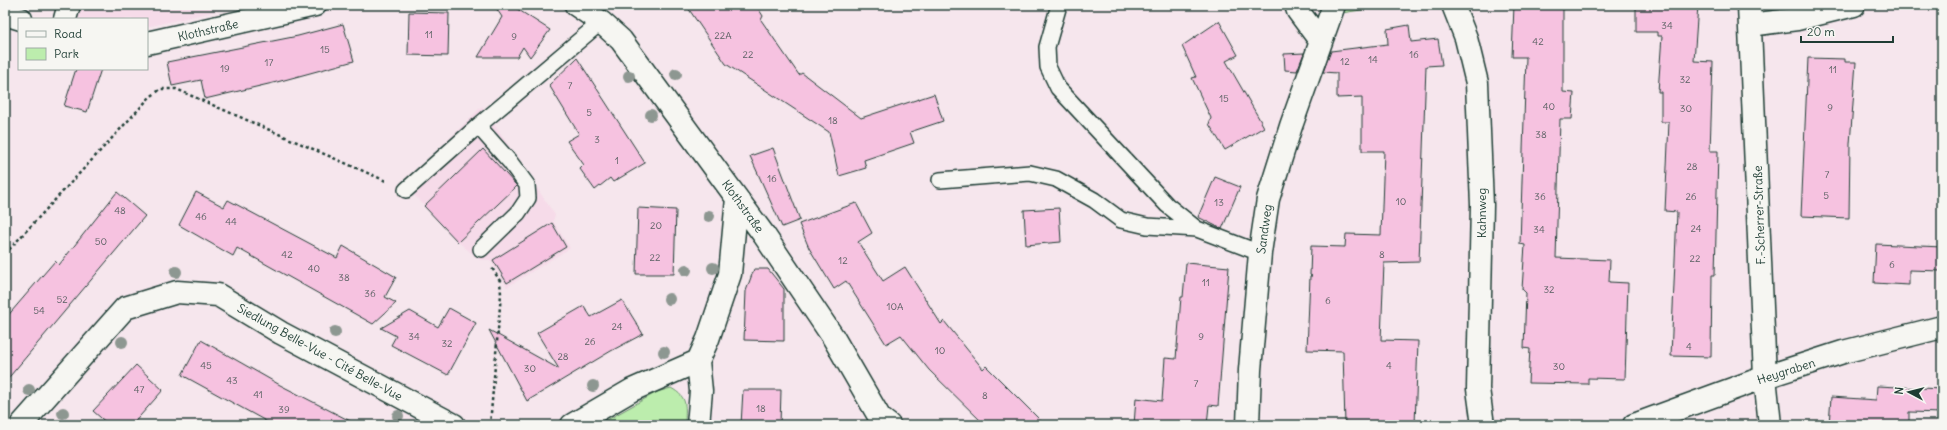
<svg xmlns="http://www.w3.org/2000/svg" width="1947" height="430" viewBox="0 0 1947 430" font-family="Delius,sans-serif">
<rect width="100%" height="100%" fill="#f6e6ed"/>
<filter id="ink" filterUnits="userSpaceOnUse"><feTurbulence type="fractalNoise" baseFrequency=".025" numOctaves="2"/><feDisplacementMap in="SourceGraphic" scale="8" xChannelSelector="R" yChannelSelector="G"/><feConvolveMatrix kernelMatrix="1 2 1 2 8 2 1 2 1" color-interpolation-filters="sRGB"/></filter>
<g filter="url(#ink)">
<!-- built -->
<path fill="#f6dbe9" d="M81 5H242L147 27V19H76Z
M482 106 555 215 553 221 570 248 507 287 490 260H480L458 242 404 184Z"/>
<!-- green -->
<path fill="#bcedad" stroke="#6e9570" d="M1346 5H1393L1342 13Z
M671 388C689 398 685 406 685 425H598L657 392Z"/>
<!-- building -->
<path fill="#f6c2e0" stroke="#1f3d34" d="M494 5H511L550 30 530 57 523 47 517 57H478L502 17Z
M686 5H756L763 16 761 20 799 75 802 73 861 118 934 94 943 121 910 132 914 143 864 160 866 168 839 176 829 132 726 64Z
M1514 5H1563V92L1574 93 1572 119H1560L1556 258 1610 260 1609 282 1628 283 1625 379 1588 378V384L1528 383 1530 349 1524 348 1526 293 1522 289 1525 245 1520 244 1526 57H1512Z
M1636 5H1698L1694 61 1713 62 1710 151H1718L1715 275H1712L1711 357 1671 356 1677 212 1665 211 1669 122H1661V92H1658L1662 36H1658V32H1636Z
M409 12 449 13 448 56 408 55Z
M1219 21 1238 55 1226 61 1264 127 1225 150 1209 124 1211 118 1192 78 1196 77 1182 46Z
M343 24 354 61 277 82 205 99 201 80 172 86 167 62 298 36Z
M1409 25 1411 42 1438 39 1442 65 1426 66 1419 262 1384 263 1381 340 1418 341 1415 425H1345L1343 351 1307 350 1310 276H1312L1310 275 1311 246 1345 247 1346 234 1381 235 1384 151H1362V97L1337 98V73L1323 72 1331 51 1388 44 1387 29Z
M1304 53 1297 71 1285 70 1284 54Z
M577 58 645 163 613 182 610 178 595 190 580 169 584 165 567 141 579 134 549 85Z
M1808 58 1845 59V62H1856L1850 144 1849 218 1801 216Z
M76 69H101L87 112 64 106Z
M773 148 800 220 782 227 750 156Z
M483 149 517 186 458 242 424 206Z
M1215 177 1240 187 1222 229 1198 217Z
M117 192 145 216 5 382V319L55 261 59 265Z
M196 192 224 207 228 200 337 258 343 246 396 277 385 297 396 303 373 324 237 248 233 256 179 225Z
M856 203 872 233 858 242 883 281 905 267 941 324 944 321 983 369 986 366 1045 425H985L929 370 901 335 886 344 846 281 834 289 809 248 799 224Z
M638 208 676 210 674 274H636Z
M1059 208 1061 242 1026 245 1024 210Z
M552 223 566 247 507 283 493 260Z
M1876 244 1942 247V271L1909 270V285L1874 283Z
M1186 263 1229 267 1218 406 1209 405 1207 425H1134L1136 398 1162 401 1165 358 1176 359 1181 297H1183Z
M754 269H768L784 289V341L744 340 746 291Z
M622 300 643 334 611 351 527 401 489 330 559 369 537 333 584 306 591 317Z
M449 308 476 323 448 375 391 345 396 336 381 328 410 311 438 327Z
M201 340 280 385 358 425H273L182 375Z
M136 365 163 390 132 425H109L93 411Z
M1877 386 1942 389V413L1909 412V425H1829L1831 397 1876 400Z
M743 390H781L780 425H741Z"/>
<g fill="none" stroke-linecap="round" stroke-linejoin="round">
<defs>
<path id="lane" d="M1059 5 1047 47 1048 67 1058 88 1167 205 1197 229 1260 253
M478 126 510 162 527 185 528 198 518 213 481 249
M940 180 1030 173 1056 179 1094 200 1121 220 1147 226 1197 229
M406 190 478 126 601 22"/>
<path id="street" d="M576 5 601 22 621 40 764 235 833 337 880 418 889 425
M1296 5 1298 11 1321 42
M1453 5 1466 38 1477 83 1482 205 1478 389 1483 425
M1749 5 1765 377 1770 425
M5 14 21 19
M65 19 69 5
M1750 25 1797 19 1854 5
M147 43 315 5
M21 425 125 308 177 292 218 295 281 333 454 425
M572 425 632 390 698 361
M698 425 701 391 698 361 708 339 730 274 737 198
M1248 425 1250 370 1260 253 1268 199 1291 126 1334 5
M1634 425 1765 377 1843 352 1942 327"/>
</defs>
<!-- lane casing -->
<use href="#lane" stroke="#1f3d34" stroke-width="18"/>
<!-- street casing -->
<use href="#street" stroke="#1f3d34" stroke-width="25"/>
<!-- path -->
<path stroke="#1f3d34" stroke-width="2.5" stroke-dasharray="3 3" stroke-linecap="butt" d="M5 254 150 97 161 89H176L386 181
M490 425 501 294 500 281 492 268"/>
<!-- lane -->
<use href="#lane" stroke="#f6f6f2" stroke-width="15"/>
<!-- street -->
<use href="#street" stroke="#f6f6f2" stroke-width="22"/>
</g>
<!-- trees -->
<g fill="#8d9791">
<circle cx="676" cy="74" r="6"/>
<circle cx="629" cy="76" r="6"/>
<circle cx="651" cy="115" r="6"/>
<circle cx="709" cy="216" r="6"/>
<circle cx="713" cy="268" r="6"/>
<circle cx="686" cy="270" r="6"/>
<circle cx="176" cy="272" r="6"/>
<circle cx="669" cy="299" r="6"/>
<circle cx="335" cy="332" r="6"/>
<circle cx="122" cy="342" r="6"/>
<circle cx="664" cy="352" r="6"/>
<circle cx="593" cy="386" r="6"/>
<circle cx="29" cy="390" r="6"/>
<circle cx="63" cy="413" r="6"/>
<circle cx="398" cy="416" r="6"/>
</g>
</g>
<g text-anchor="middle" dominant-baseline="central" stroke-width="3" stroke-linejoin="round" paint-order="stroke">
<!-- number labels -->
<g font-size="10" fill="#555e5f">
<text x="1667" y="25">34</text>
<text x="429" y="34">11</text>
<text x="723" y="35">22A</text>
<text x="514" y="36">9</text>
<text x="1538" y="41">42</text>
<text x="325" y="49">15</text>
<text x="748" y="54">22</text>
<text x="1414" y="54">16</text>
<text x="1373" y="59">14</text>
<text x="1345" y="61">12</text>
<text x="269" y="62">17</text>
<text x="225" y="68">19</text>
<text x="1833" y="69">11</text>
<text x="1685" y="79">32</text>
<text x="570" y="85">7</text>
<text x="1224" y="98">15</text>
<text x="1549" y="106">40</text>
<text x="1830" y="107">9</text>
<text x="1686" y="108">30</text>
<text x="589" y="112">5</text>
<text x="833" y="120">18</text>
<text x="1541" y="134">38</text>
<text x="597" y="139">3</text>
<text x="617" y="160">1</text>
<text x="1692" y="166">28</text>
<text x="1827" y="174">7</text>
<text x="772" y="178">16</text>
<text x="1826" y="195">5</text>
<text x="1540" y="196">36</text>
<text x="1691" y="196">26</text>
<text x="1401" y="201">10</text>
<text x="1219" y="202">13</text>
<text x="120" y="210">48</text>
<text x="201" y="216">46</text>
<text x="231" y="221">44</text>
<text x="656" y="225">20</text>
<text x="1696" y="228">24</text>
<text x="1539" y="229">34</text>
<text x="101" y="241">50</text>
<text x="287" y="254">42</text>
<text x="1382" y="254">8</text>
<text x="655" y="257">22</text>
<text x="1695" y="258">22</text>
<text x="843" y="260">12</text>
<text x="1892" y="264">6</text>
<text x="314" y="268">40</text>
<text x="344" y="277">38</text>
<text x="1206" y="282">11</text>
<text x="1549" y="289">32</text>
<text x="370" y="293">36</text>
<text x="62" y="299">52</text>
<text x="1328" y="300">6</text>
<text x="895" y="306">10A</text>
<text x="39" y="310">54</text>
<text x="617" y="326">24</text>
<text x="414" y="336">34</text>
<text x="1201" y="336">9</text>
<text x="590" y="341">26</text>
<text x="447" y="343">32</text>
<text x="1689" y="346">4</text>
<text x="940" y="350">10</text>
<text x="563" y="356">28</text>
<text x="206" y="365">45</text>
<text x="1389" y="365">4</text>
<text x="1559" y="366">30</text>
<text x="530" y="368">30</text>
<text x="232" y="380">43</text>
<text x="1196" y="383">7</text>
<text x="139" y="389">47</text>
<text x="258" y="394">41</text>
<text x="985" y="395">8</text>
<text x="761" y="408">18</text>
<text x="284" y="409">39</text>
</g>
<!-- street labels -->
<g font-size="12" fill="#1f3d34" stroke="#f6f6f2">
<text transform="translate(208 30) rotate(-13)">Klothstraße</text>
<text transform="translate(743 206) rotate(54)">Klothstraße</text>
<text transform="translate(1481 213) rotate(-90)">Kahnweg</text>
<text transform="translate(1759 215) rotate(-92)">F.-Scherrer-Straße</text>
<text transform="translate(1264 229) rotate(-82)">Sandweg</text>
<text transform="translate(320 352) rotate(29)">Siedlung Belle-Vue - Cité Belle-Vue</text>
<text transform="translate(1786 371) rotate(-18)">Heygraben</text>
</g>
</g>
<!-- margin -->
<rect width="1947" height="430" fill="none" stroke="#f6f6f2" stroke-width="20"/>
<rect x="10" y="10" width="1927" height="410" fill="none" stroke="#1f3d34" stroke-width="1.5" filter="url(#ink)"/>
<!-- legend -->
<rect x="18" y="18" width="130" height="52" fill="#f6f6f2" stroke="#a0aca6"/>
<rect x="26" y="31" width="20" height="6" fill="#f6f6f2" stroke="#a0aca6"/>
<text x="54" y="38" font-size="12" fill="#1f3d34">Road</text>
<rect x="26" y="48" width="20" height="12" fill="#bcedad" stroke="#a0aca6"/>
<text x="54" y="58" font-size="12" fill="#1f3d34">Park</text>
<!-- north arrow -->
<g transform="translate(1909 392) rotate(277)" stroke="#f6f6f2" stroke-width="3" paint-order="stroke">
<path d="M0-3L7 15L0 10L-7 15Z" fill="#1f3d34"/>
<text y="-6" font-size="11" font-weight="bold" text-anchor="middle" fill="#1f3d34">N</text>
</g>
<!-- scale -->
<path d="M1801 36v6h92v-6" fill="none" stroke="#1f3d34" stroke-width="2"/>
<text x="1807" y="36" font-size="12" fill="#1f3d34" stroke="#f6f6f2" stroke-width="3" paint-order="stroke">20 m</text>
</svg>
